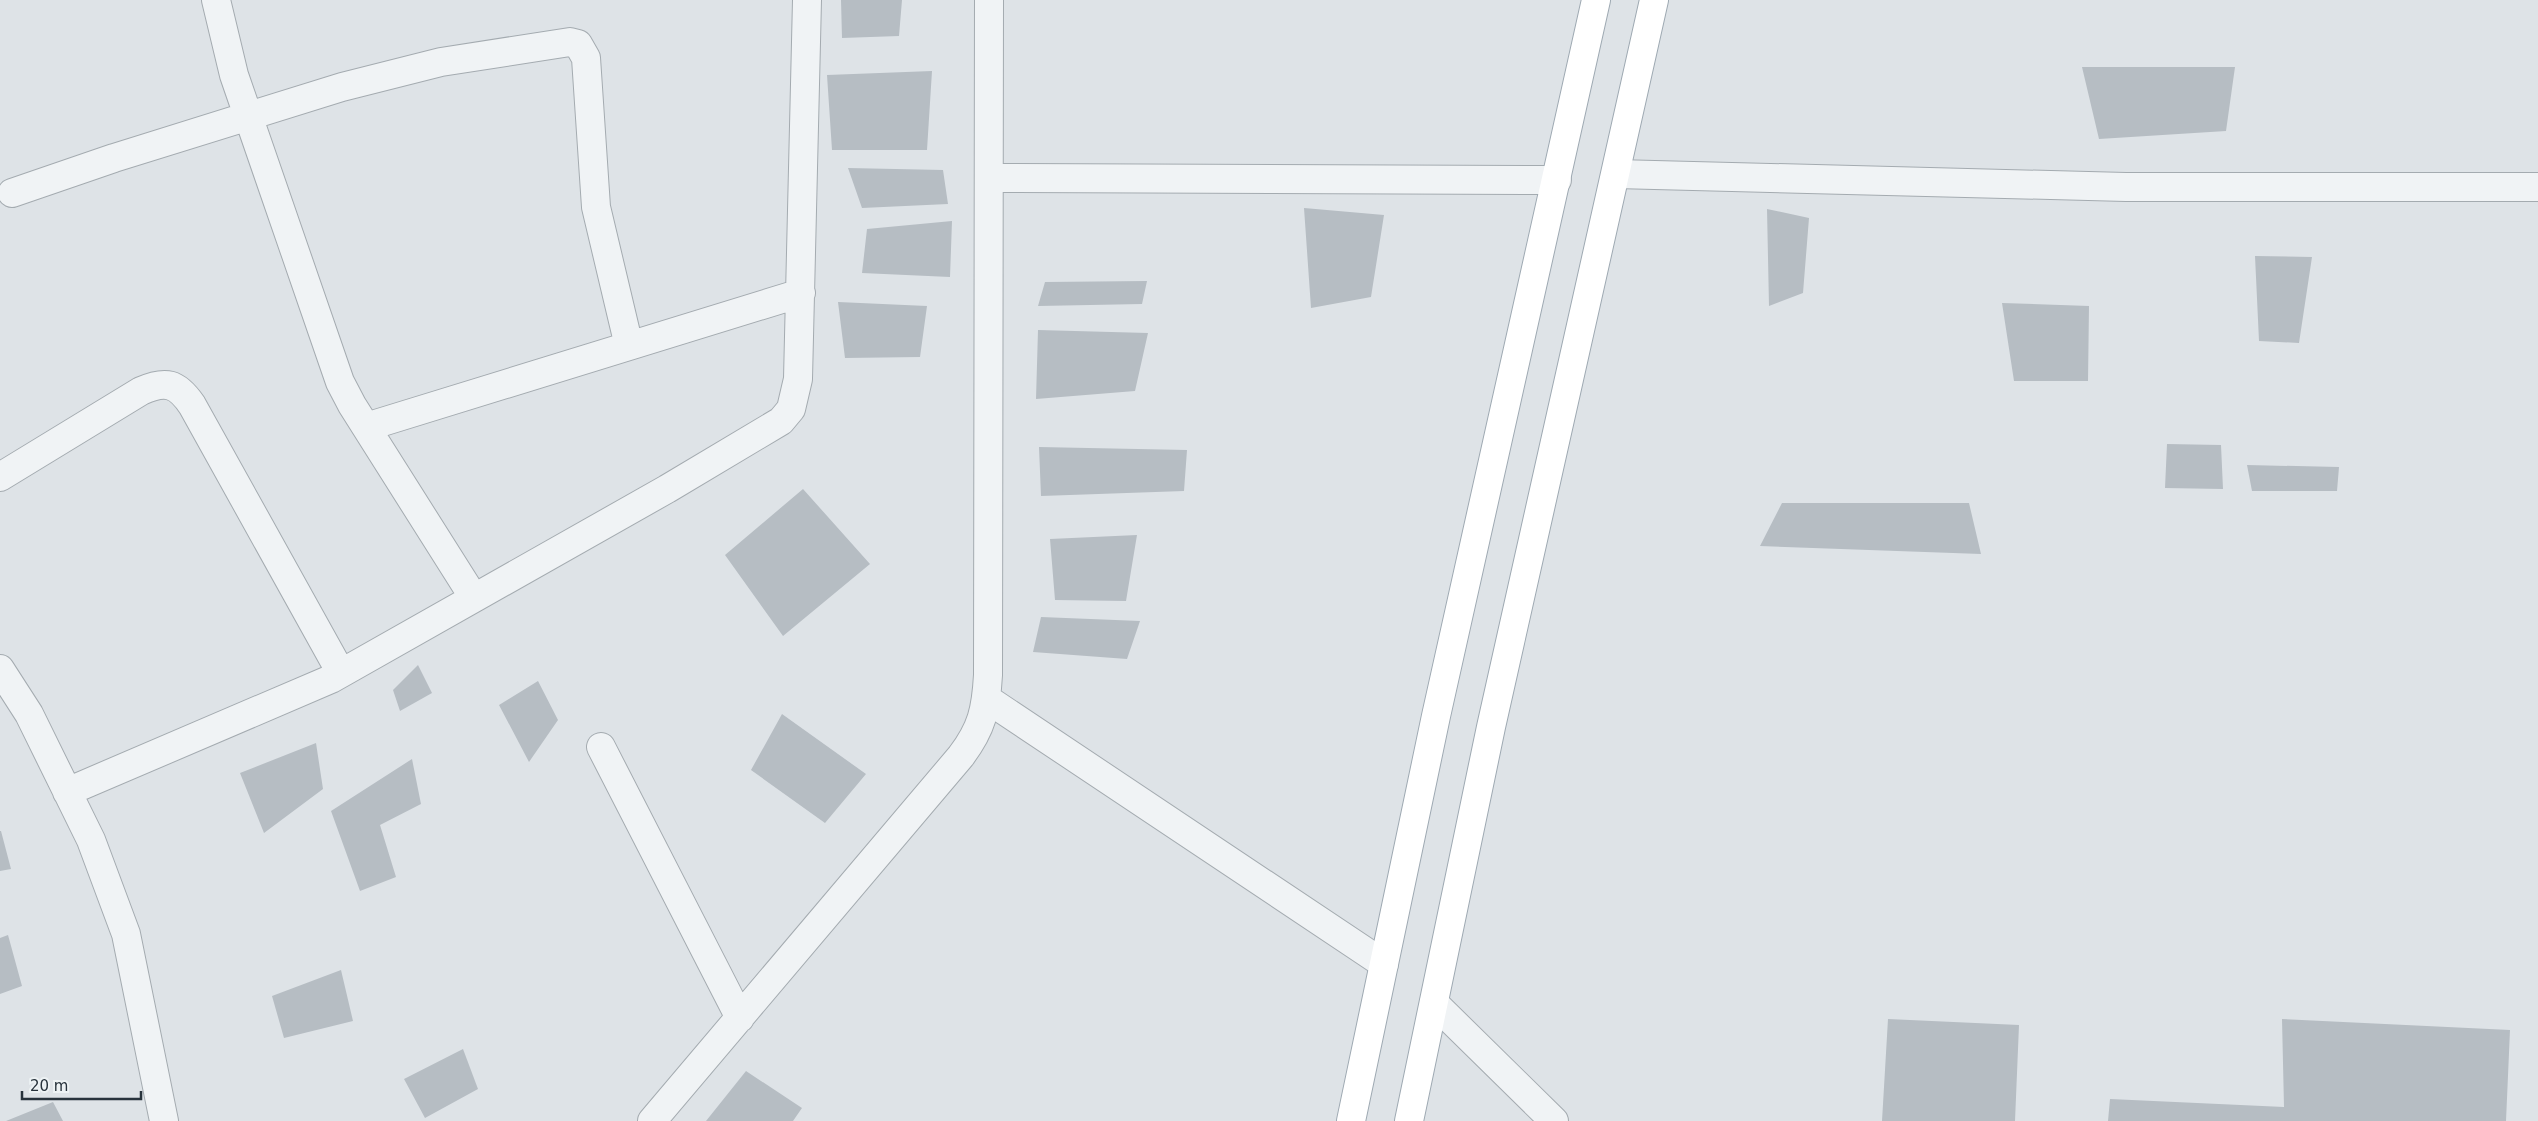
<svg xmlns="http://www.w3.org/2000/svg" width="2538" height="1121" viewBox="0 0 2538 1121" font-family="'DejaVu Sans',sans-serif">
<rect width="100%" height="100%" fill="#dee3e7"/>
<!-- building -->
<path fill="#b6bdc3" d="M841 0H902L899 36 842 38Z
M2082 67H2235L2226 131 2099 139Z
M932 71 927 150H832L827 75Z
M848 168 943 170 948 204 862 208Z
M1304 208 1384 215 1371 297 1311 308Z
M1767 209 1809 218 1803 293 1769 306Z
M952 221 950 277 862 273 867 229Z
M2255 256 2312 257 2299 343 2259 341Z
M1147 281 1142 304 1038 306 1045 282Z
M838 302 927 306 920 357 845 358Z
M2002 303 2089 306 2088 381H2014Z
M1038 330 1148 333 1135 391 1036 399Z
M2167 444 2221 445 2223 489 2165 488Z
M1039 447 1187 450 1184 491 1041 496Z
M2247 465 2339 467 2337 491H2252Z
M803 489 870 564 783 636 725 555Z
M1782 503H1969L1981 554 1760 546Z
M1137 535 1126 601 1055 600 1050 539Z
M1041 617 1140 621 1127 659 1033 652Z
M418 665 432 693 400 711 393 690Z
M538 681 558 720 529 762 499 705Z
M782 714 866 774 825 823 751 770Z
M316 743 323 789 264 833 240 773Z
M412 759 421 804 380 825 396 877 360 891 331 811Z
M0 831H1L11 869 0 871Z
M8 935 22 986 0 994V938Z
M341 970 353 1021 284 1038 272 996Z
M1888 1019 2019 1025 2015 1121H1882Z
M2282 1019 2510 1030 2506 1121H2108L2110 1099 2284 1107Z
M463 1049 478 1089 425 1118 404 1079Z
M746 1071 802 1108 793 1121H706Z
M53 1102 63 1121H6Z"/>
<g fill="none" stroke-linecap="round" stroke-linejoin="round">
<defs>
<path id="minor" d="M216 0 234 75 340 382 352 405 474 598
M1616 174 2126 187H2538
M989 178 1557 180
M12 193 114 158 342 87 441 62 570 42 578 44 586 58 596 207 629 346
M366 427 801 293
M0 477 141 391C166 380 177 383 192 405L341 673
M0 669 29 714 91 840 126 934 164 1121
M987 699 1384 964
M601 747 740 1018
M67 792 331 679 667 489 781 421 791 409 798 379 807 0
M1434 1003 1554 1121
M652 1121 961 756C982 728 986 710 988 675L989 0"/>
<path id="major" d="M1351 1121 1436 716 1596 0
M1409 1121 1491 727 1654 0"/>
</defs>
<!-- minor casing -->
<use href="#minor" stroke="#a4abb0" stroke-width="30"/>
<!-- major casing -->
<use href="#major" stroke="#9ea9b2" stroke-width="30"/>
<!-- minor -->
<use href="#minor" stroke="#f0f3f5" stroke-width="28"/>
<!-- major -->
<use href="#major" stroke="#fff" stroke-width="28"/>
</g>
<!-- scale -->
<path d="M22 1091v8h119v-8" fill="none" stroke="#28333c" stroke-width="2.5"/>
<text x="30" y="1091" font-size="15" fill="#28333c" stroke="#edf2f4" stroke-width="4" paint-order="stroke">20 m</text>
</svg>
